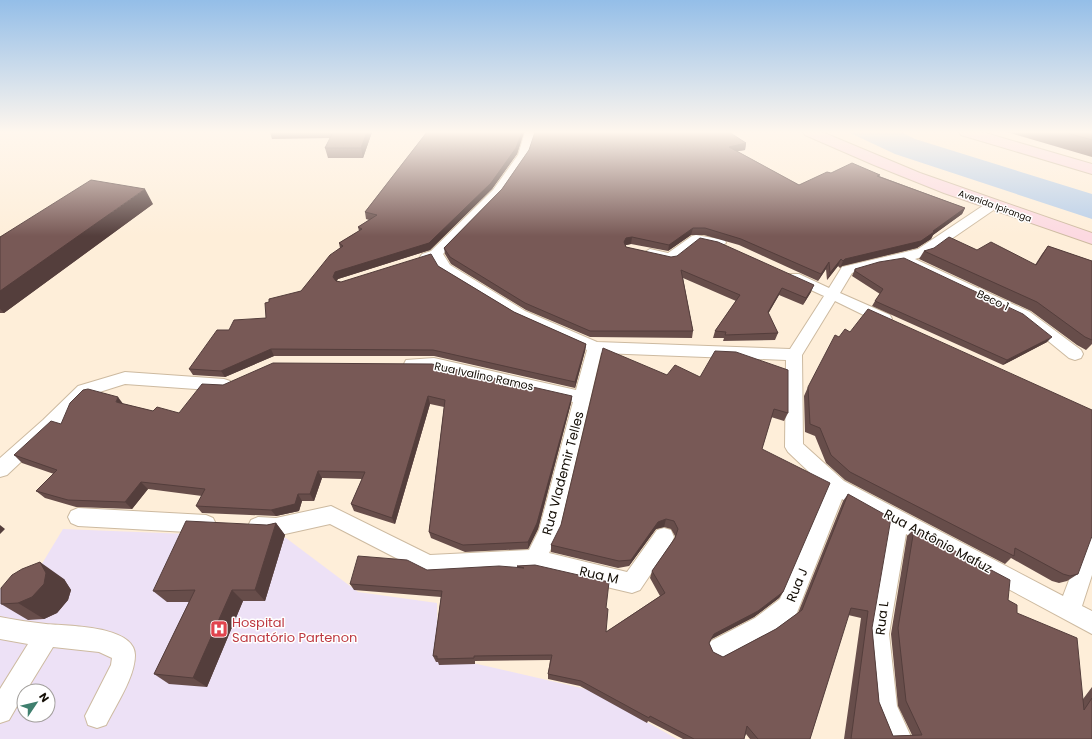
<svg xmlns="http://www.w3.org/2000/svg" width="1092" height="739" viewBox="0 0 1092 739" font-family="Poppins,sans-serif">
<rect width="100%" height="100%" fill="#feeed9"/>
<!-- medical -->
<path fill="#ede1f6" fill-rule="evenodd" d="M63 529 286 538 358 592 437 603 438 655 590 690 677 739H0V589L23 595ZM24 691H48V715H24Z"/>
<!-- water -->
<path fill="#b7cee9" d="M848 132H901L915 139 1092 194V219L895 154Z"/>
<g fill="none" stroke-linecap="round" stroke-linejoin="round">
<defs>
<path id="service" d="M525 132H535L528 155 501 194 443 254 450 265 525 311 597 342 790 349 824 296 789 280 787 277 789 274H799L829 288 842 267 918 249 987 203H995L997 206 995 209 928 255 915 259 1030 312 1081 350 1083 354 1081 358 1075 360 1069 358 1020 318 901 262 876 266 852 273 840 293 890 315 892 319 890 323 885 324 880 323 835 301 802 355 803 444 844 481 1063 596 1085 538 1092 535V575L1082 606 1092 611V634L906 534 889 634 897 706 912 739H886L873 707 867 634 887 524 842 499 796 615 771 634 719 661 711 657 707 649 711 641 755 618 780 599 827 489 788 452 785 447 786 360 601 353 559 532 549 553 627 572 657 530 664 528 671 530 674 537 671 544 640 590 632 593 535 570 429 575 330 524 276 536 258 535 251 532 248 526 251 520 258 517 276 518 331 506 430 555 529 550 539 530 573 402 434 370 406 368 404 364 406 360 434 358 576 390 587 350 515 317 440 271 433 259 422 260 420 257 422 254 431 251 493 190 518 155Z
M696 235 725 240 726 243 720 247 698 243 675 261 670 262 645 256 643 253 650 249 668 253 692 236Z
M125 372 224 379 230 381 232 385 230 389 224 391 125 384 90 395 55 430 7 475 0 477V458L43 420 78 386Z
M78 508 206 515 213 518 216 524 213 530 206 533 78 526 71 523 68 517 71 511Z
M0 617C15 620 30 622 46 624 65 626 135 625 135 655 135 677 116 705 106 725L97 728 88 725 85 716 111 665 112 658 99 652 53 647 26 691H24V694L9 720 0 723V689L28 644 0 639Z"/>
<path id="secondary" d="M803 132H822L920 173 1092 233V244L944 193 874 165 805 135Z
M959 132H982L1092 164V174L961 135Z"/>
</defs>
<!-- service casing -->
<use href="#service" stroke="#cdbaa0" stroke-width="2"/>
<!-- secondary casing -->
<use href="#secondary" stroke="#cdbaa0" stroke-width="2"/>
<!-- service -->
<use href="#service" fill="#fff" fill-rule="evenodd"/>
<!-- secondary -->
<use href="#secondary" fill="#fcd9e1" fill-rule="evenodd"/>
</g>
<!-- wall -->
<path fill="#674d4a" d="M270 132H372L363 158H328L325 148 331 138 272 139Z
M427 132H524L517 154 492 189 430 250 338 279 336 281 341 282 438 266 514 312 586 344 585 351 575 388 434 356H274L225 377 193 375 189 369 229 330 266 318 269 302 301 291 340 248 339 243 359 231 358 227 369 220 366 219 365 212Z
M1007 132H1092V157Z
M746 143 745 150 737 151 799 185 831 173 879 176 965 208 962 214 933 235 931 239 917 248 842 266 840 268 838 266 827 280 826 269 818 281 739 245 704 235H691L668 251 631 244 626 245V247L811 292 803 305 779 295 768 314 778 333 775 340 723 341 724 338H713L715 331 736 301 683 278 693 331 692 338 590 337 526 310 451 264 445 254 444 248 502 189 529 150Z
M153 204 4 313H0V237Z
M1048 246 1092 261V344L1086 350 1077 345 1031 311 919 259 924 251 977 250 1035 265 1042 254Z
M855 269 1047 342 1003 365 872 306 875 301 880 294 852 276Z
M667 375 700 377 788 413 784 421 771 417 762 449 783 592 779 598 754 617 711 639 709 643 713 652 723 657 776 629 798 613 843 501 848 494 872 628 879 702 893 736 912 735 898 706 891 634 907 536 914 529 1008 600 1017 613 1083 699 1092 687V739H844L861 618 848 615 810 739H750L746 734 744 739H683L648 721 647 723 580 686 548 679V674L550 660 475 661V664L439 665 438 662H436L433 656 441 597 354 590 350 584 427 570 517 568V566L535 565 606 608V632L660 596 650 578 652 571 675 538V536L671 529 664 527 656 529 629 566 618 568 551 552V545Z
M223 385 572 396 571 403 538 529 528 549 465 552 431 538 429 532 444 407 430 404 395 524 354 511 351 504 362 479 322 478 314 501H302L299 511 276 516 202 513 196 506 202 496 148 489 132 509 76 507 45 498 36 491 54 474 22 463 14 455 61 424 124 404 153 411 179 413Z
M808 387 1078 574 1067 581 1059 583 1052 581 1011 558 1005 564 845 480 826 463 815 436 805 432 804 396Z
M276 523 285 535 265 601H243L207 687 169 684 154 674 189 602H167L153 591 267 525Z
M64 579 71 590 68 600 57 613 44 619 28 620 1 604Z"/>
<!-- shaded-wall -->
<path fill="#543e3c" d="M367 132H372L363 158 361 148Z
M522 132H524L517 154 492 189 430 250 338 279 335 284 333 277 335 272Z
M746 143 745 150 727 153 729 147Z
M145 189 153 204 4 313 0 309V291Z
M965 208 962 214 933 235 931 239 917 248 842 266 840 268 843 261 845 259 933 231Z
M693 228 691 235 668 251 669 245Z
M632 237 631 244 626 245 624 242 626 238Z
M841 259 838 266 827 280 830 273Z
M829 262 826 269 818 281 821 274Z
M814 285 811 292 803 305 806 298Z
M782 288 779 295 765 319 768 312Z
M1052 337 1047 342 1003 365 1007 360Z
M586 344 585 351 575 388V382Z
M271 349 274 356 225 377 221 371Z
M428 396 430 404 395 524 392 518Z
M572 396 571 403 538 529 528 549V542Z
M118 397 124 405 116 402Z
M318 471 322 478 314 501 310 494Z
M141 482 148 489 132 509 125 502Z
M298 494 302 501 299 511 276 516 271 510Z
M666 519 664 527 656 529 629 566 631 560 658 522Z
M276 523 285 535 265 601 255 590Z
M0 525 5 529 0 534Z
M40 562 64 579 71 590 68 600 57 613 44 619 18 603Z
M232 590 243 601 207 687 193 678Z
M783 592 779 598 754 617 710 640 714 634Z"/>
<!-- building -->
<path fill="#785956" stroke="#543e3c" d="M333 132H367L361 148H325Z
M427 132H522L516 148 491 183 429 243 335 272 333 277 336 281 341 282 431 254 438 266 514 312 586 344 575 382 433 350 271 349 221 371 189 369 217 330H229L234 320 266 318 265 303 269 302V299L301 291 330 255 343 246 339 243 362 229 358 227 377 215 365 212Z
M535 132H729L746 143 729 147 799 185 827 172 831 173 852 163 880 175 877 176 965 208 933 231 934 232 921 241 845 259 843 261 841 259 830 273 829 262 821 274 741 239 705 228H693L669 245 632 237 626 238 624 242 626 247 671 257 677 256 700 238 718 242 814 285 806 298 782 288 768 312 778 333 725 335 726 332 715 331 740 295 681 270 693 331H590L525 303 450 257 444 248 502 189 529 150Z
M1064 132H1092V140Z
M91 180 145 189 0 291V237Z
M949 237 977 250 991 242 1036 265 1048 246 1092 261V340L1085 337 1037 302 924 251 934 248Z
M904 258 1023 314 1052 337 1007 360 875 301 883 289 855 271V269L879 262Z
M868 309 1092 410V536L1078 574 1070 576 1063 574 1015 548 1014 556 850 472 831 455 820 428 810 424 808 387 835 335 839 337 845 329 850 332Z
M603 348 667 375 675 365 700 377 715 351 736 352 788 370V413L774 409 762 449 830 483 783 592 758 611 714 634 709 643 713 652 723 657 776 629 802 610 848 494 891 518 872 628 879 702 893 736 922 735 906 701 898 628 914 529 1010 580 1008 600 1017 605V613L1077 638 1084 710 1092 698V739H851L868 611 851 608 810 739H758L747 726 744 739H694L650 716 649 718 581 681 548 674 552 655 474 656V658L437 659V656H433L442 591 350 584 358 556 407 560 427 570 499 566 524 568 517 566 535 565 609 582 606 608 608 609 606 632 665 593 652 571 675 538 678 529 674 521 666 519 658 522 631 560 619 561 551 545 561 525Z
M273 363 432 364 572 396 537 523 528 542 463 545 429 532 445 400 428 396 392 518 351 504 365 472 318 471 310 494H298L295 504 271 510 196 506 205 489 141 482 125 502 68 500 36 491 57 470 14 455 51 421 61 424 70 403 83 390 88 389 118 397 116 402 153 411 157 407 179 413 202 384 223 385Z
M186 521 267 525 276 523 255 590H232L193 678 154 674 195 590 153 591Z
M40 562 46 573 44 584 32 597 18 603 1 604V588L12 575 22 569Z"/>
<!-- sky -->
<linearGradient id="sky" x2="0" y2="1"><stop stop-color="#94bee8"/><stop offset="0.56" stop-color="#fff7ee"/><stop offset="1" stop-color="#fff7ee" stop-opacity="0"/></linearGradient>
<rect width="1092" height="236" fill="url(#sky)"/>
<!-- icons -->
<defs>
<symbol id="hospital-square" viewBox="-11 -11 22 22"><rect x="-9" y="-9" width="18" height="18" rx="4" fill="#e0444e" stroke="#fff"/><path d="M-5-5h3v3.5h4V-5h3V5h-3V1.5h-4V5h-3Z" fill="#fff"/></symbol>
</defs>
<g fill-rule="evenodd">
<use href="#hospital-square" x="209" y="619" width="20" height="20"/>
</g>
<g text-anchor="middle" dominant-baseline="central" stroke-width="3" stroke-linejoin="round" paint-order="stroke">
<!-- far-street labels -->
<g font-size="9" fill="#130d05" stroke="#fff">
<text transform="translate(995 206) rotate(20)">Avenida Ipiranga</text>
</g>
<!-- street labels -->
<g font-size="11" fill="#130d05" stroke="#fff">
<text transform="translate(993 300) rotate(25)">Beco 1</text>
<text transform="translate(484 376) rotate(12)">Rua Ivalino Ramos</text>
</g>
<!-- near-street labels -->
<g font-size="13" fill="#130d05" stroke="#fff">
<text transform="translate(563 473) rotate(-75)">Rua Vlademir Telles</text>
<text transform="translate(938 541) rotate(28)">Rua Antônio Mafuz</text>
<text transform="translate(599 575) rotate(13)">Rua M</text>
<text transform="translate(797 585) rotate(-68)">Rua J</text>
<text transform="translate(882 618) rotate(-83)">Rua L</text>
</g>
<!-- near-health labels -->
<g font-size="13" fill="#be3a42" stroke="#fff" text-anchor="start">
<text x="232" y="622">Hospital<tspan x="232" dy="15">Sanatório Partenon</tspan></text>
</g>
</g>
<!-- north arrow -->
<g transform="translate(36 703) rotate(55)"><circle r="19" fill="#ffffff" stroke="#a19e9b"/>
<path d="M0-3L7 15L0 10L-7 15Z" fill="#3f7f6e"/>
<text y="-6" font-size="11" font-weight="bold" text-anchor="middle" fill="#130d05">N</text>
</g>
</svg>
